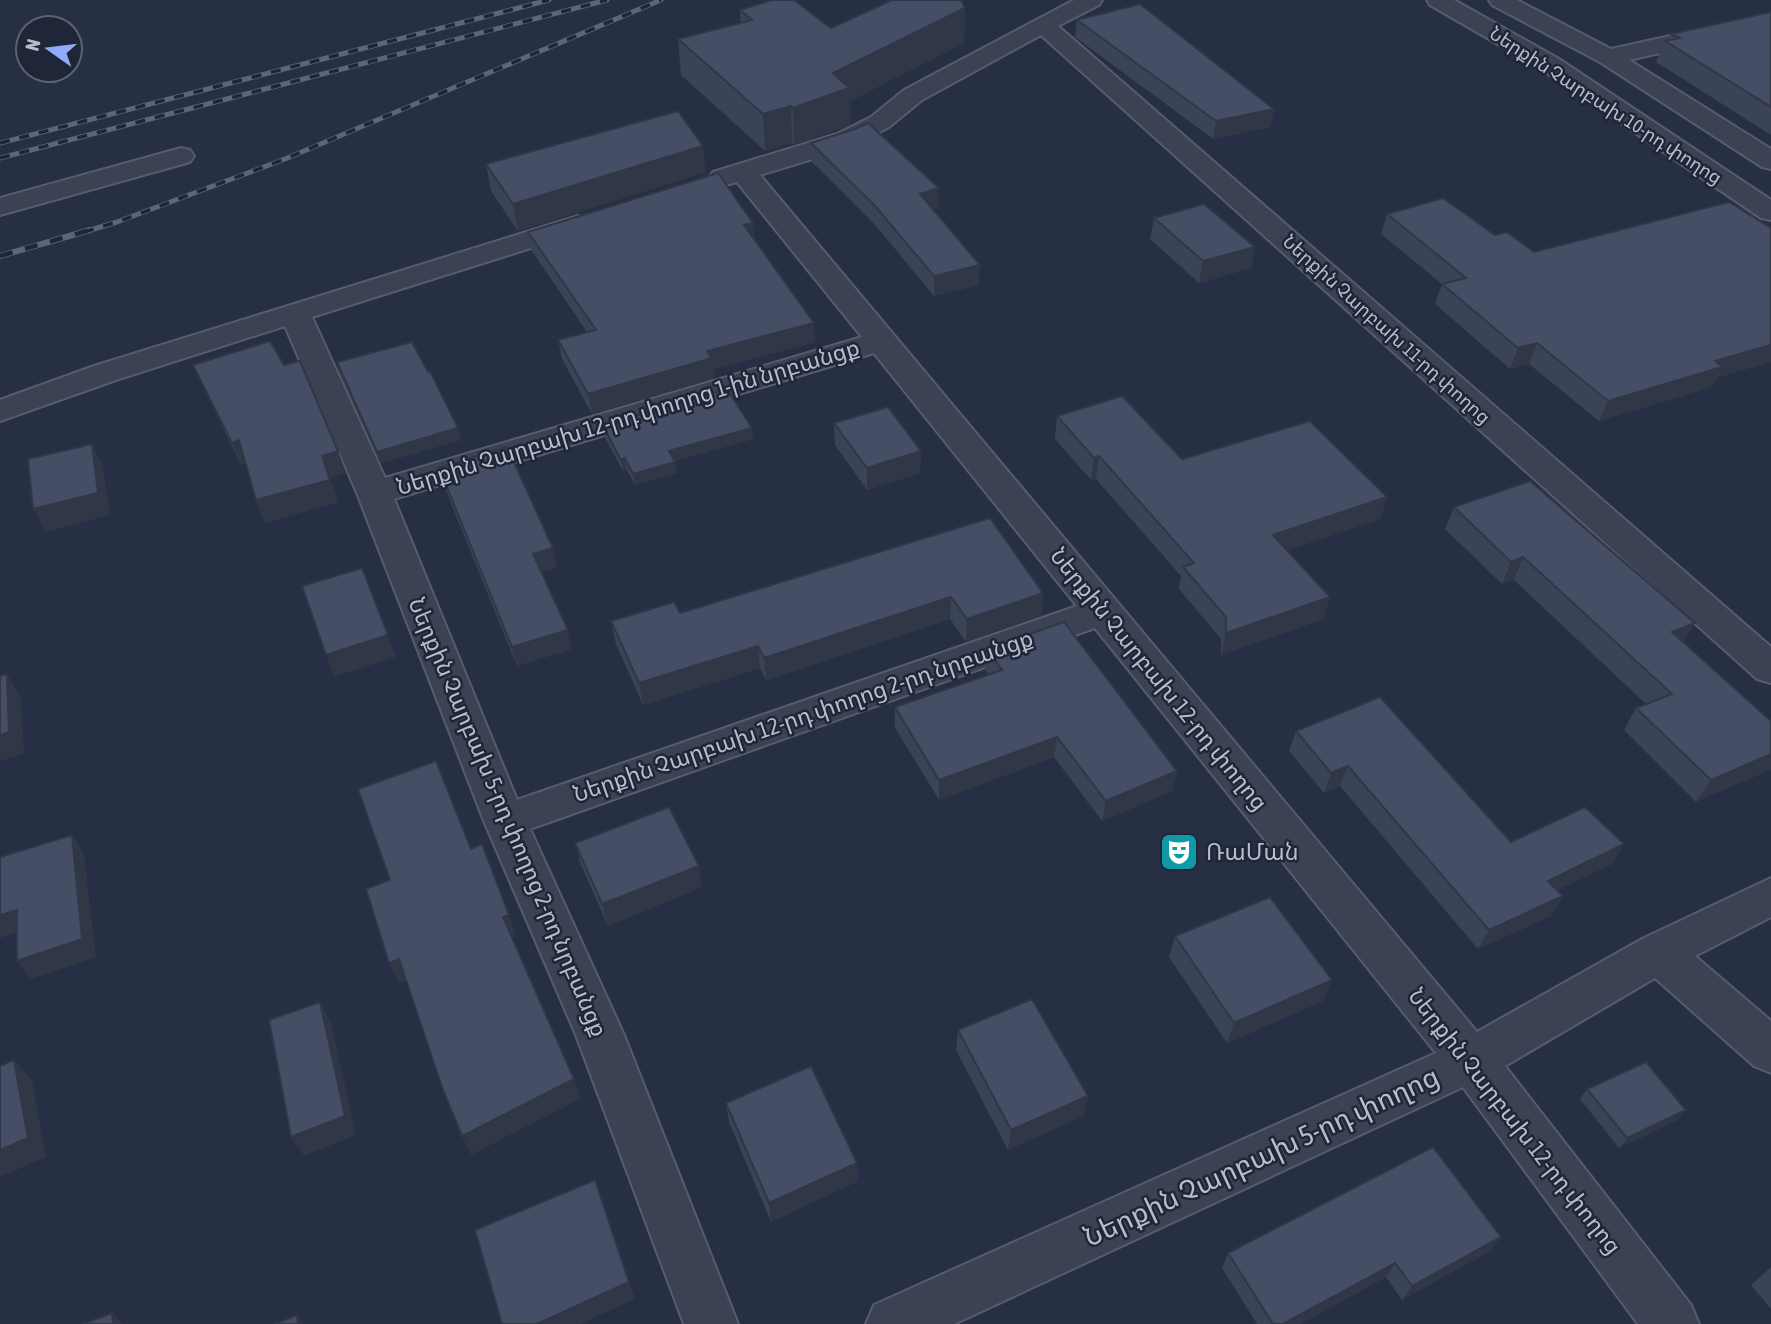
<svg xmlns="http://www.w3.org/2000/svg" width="1771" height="1324" viewBox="0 0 1771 1324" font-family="'Asap Condensed','Noto Sans Armenian',sans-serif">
<rect width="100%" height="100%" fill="#262f43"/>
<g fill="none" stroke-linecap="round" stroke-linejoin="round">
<defs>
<path id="minor" d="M1074 0H1102L1099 5 1058 26 1771 647V683L1757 679 1041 35 922 100 889 127 855 146 760 175 1477 1032 1642 939 1771 878V917L1695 956 1771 1021V1073L1754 1066 1655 978 1505 1066 1691 1305 1699 1324H1638L1463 1087 954 1324H866L874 1305 1436 1053 1095 628 530 829 624 1035 738 1324H684L576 1035 484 821 357 493 285 326 116 380 0 421V400L94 366 578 216 588 218 592 224 588 230 312 317 385 478 862 337 737 182 722 186 713 184 709 178 713 172 837 134 871 117 904 90ZM874 353 1077 606 517 800 394 499Z
M1427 0H1454L1559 59 1771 200V220L1761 218 1541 69 1430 5Z
M1489 0H1517L1611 49 1771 14V28L1629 60 1771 149V169L1762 167 1600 62 1492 5Z
M181 148 190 150 194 156 190 162 0 215V198Z"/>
</defs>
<!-- minor casing -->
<use href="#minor" stroke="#565c6d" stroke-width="4"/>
<!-- minor -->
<use href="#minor" fill="#3a4253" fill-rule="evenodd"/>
<defs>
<path id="rail-far1" d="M0 143 549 0
M0 158 607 0
M84 232 117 222 285 159 661 0"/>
<path id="rail" d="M0 256 90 230"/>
</defs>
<!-- rail-far1 casing -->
<use href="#rail-far1" stroke="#5c657a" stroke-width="5"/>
<!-- rail casing -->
<use href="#rail" stroke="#5c657a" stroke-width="6"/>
<!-- rail-far1 -->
<use href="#rail-far1" stroke="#1f2638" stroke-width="3.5" stroke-dasharray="10" stroke-linecap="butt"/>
<!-- rail -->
<use href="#rail" stroke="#1f2638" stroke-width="4.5" stroke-dasharray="13" stroke-linecap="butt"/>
</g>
<!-- wall -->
<path fill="#3b4357" d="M965 8 964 43 850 101V125L794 145 792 143 765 151 681 75 678 39 741 23 740 10 831 28Z
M1771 12V135L1656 62 1665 41 1668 40 1671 34Z
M1077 20 1274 109 1270 127 1213 139 1075 37Z
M811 143 938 208 933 209 979 285 934 296 877 227 812 162Z
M486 164 706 172 518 231 491 191Z
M1387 214 1495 235 1534 252 1717 378 1712 387 1599 421 1529 364 1510 369 1435 304 1442 284 1381 234Z
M1154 218 1255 247 1251 268 1199 283 1150 239Z
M528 232 754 240 815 342 713 369 714 378 592 414 562 359 558 340 587 332 532 251Z
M337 362 458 428 461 440 381 463 340 374Z
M193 365 346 473 330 478 338 502 265 523 246 463 241 465 203 387Z
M1057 416 1182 459 1387 497 1380 519 1288 550 1330 597 1323 619 1221 655V639L1179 589 1181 576 1096 479 1091 480 1055 439Z
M834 423 921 451 920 473 867 490 835 445Z
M603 426 753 439 675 461 677 473 635 485 627 470 623 471 605 438Z
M439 468 553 548 557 567 541 572 572 649 517 666 444 486Z
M1454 507 1684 643 1771 721 1696 802 1624 730 1636 708 1646 704 1514 580 1502 584 1445 529Z
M990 518 1043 593 1041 616 966 642 950 619 766 680 760 668 643 705 616 644 611 621 680 613Z
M987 649 1177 771 1172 791 1102 821 1054 757 939 800 895 728V707L989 675 985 670Z
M1296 731 1511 842 1612 864 1557 890 1563 896 1551 916 1478 949 1340 786 1324 793 1289 751Z
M575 843 702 887 608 926 581 865Z
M1175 936 1323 1001 1227 1043 1169 957Z
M958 1030 1088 1096 1083 1116 1008 1150 956 1050Z
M1587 1089 1678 1120 1619 1148 1580 1099Z
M726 1103 857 1163 858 1181 771 1222 729 1122Z
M1501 1237 1490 1251 1402 1300 1386 1277 1300 1324H1257L1222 1268 1228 1253Z
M1771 1267V1309L1751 1285Z"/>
<!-- shaded-wall -->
<path fill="#303747" d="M965 8 964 43 850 101V125L794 145 793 108 833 73Z
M791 106 792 143 765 151 763 114Z
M1274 109 1270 127 1213 139 1216 121Z
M703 146 706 172 518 231 513 204Z
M939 188 938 208 919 213 920 194Z
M753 223 755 242 744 225Z
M1255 247 1251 268 1199 283 1203 261Z
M980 265 979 285 934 296V276Z
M814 323 815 342 713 369 714 378 592 414 588 394 707 351Z
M1537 343 1529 364 1510 369 1518 348Z
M1771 345V362L1717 378 1712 387 1599 421 1608 401 1715 361Z
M458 428 461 440 381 463 377 452Z
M752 428 753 439 671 462 669 451Z
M239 440 248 463 241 465 232 443Z
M92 444 103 466 110 515 46 532 33 509Z
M338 451 346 473 330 478 338 502 265 523 256 500 322 456Z
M921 451 920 473 867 490V468Z
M1099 456 1096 479 1091 480 1094 458Z
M625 458 627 470 623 471 621 460Z
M675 462 677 473 635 485 633 474Z
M1387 497 1380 519 1267 557 1273 535Z
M553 548 557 567 538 573 533 554Z
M1523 557 1514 580 1502 584 1511 562Z
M1043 593 1041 616 966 642 967 619Z
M951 597 950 619 766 680 764 658Z
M1330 597 1323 619 1221 655 1226 633Z
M1695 623 1682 646 1672 632Z
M568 630 572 649 517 666 512 647Z
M388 635 396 657 334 677 326 655Z
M758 646 760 668 643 705 639 683Z
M7 674 21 697 24 754 0 761V735Z
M1057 737 1054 757 939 800V780Z
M1771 754V770L1696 802 1711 780Z
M1348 766 1340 786 1324 793 1331 773Z
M1177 771 1172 791 1102 821 1106 801Z
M72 835 84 853 96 957 31 979 17 961Z
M1624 844 1612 864 1537 900 1548 881Z
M699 866 702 887 608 926 602 904Z
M1563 896 1551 916 1478 949 1489 930Z
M17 910 31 928 0 938V915Z
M509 915 516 936 510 938 503 917Z
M399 959 408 980 399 984 389 963Z
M1332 980 1323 1001 1227 1043 1234 1023Z
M320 1002 331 1022 356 1135 304 1156 291 1137Z
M14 1060 32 1080 46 1157 0 1177V1150Z
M574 1079 580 1099 471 1155 462 1136Z
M1088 1096 1083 1116 1008 1150 1011 1130Z
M1686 1110 1678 1120 1619 1148 1627 1138Z
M857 1163 858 1181 771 1222 769 1203Z
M1501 1237 1490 1251 1402 1300 1412 1286Z
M1395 1263 1386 1277 1300 1324H1283Z
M629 1282 635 1299 581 1324H537Z
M112 1313 123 1324H113Z
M297 1315 303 1324H298Z"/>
<!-- building -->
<path fill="#454e65" stroke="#303747" stroke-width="2" d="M772 0H794L831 28 892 0H961L965 8 833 73 849 88 793 108 791 106 763 114 678 39 752 20 740 10Z
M1140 4 1274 109 1216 121 1077 20Z
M1771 12V107L1665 41 1680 38 1671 34Z
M678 111 703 146 513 204 486 164Z
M868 123 939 188 920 194 980 265 934 276 876 207 811 143 855 129Z
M718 173 753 223 744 225 814 323 707 351 712 358 588 394 558 340 596 330 528 232Z
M1443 198 1495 235 1507 232 1534 252 1729 202 1771 228V345L1715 361 1722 367 1608 401 1537 343 1518 348 1442 284 1466 278 1387 214Z
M1204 204 1255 247 1203 261 1154 218Z
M270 341 284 365 300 361 338 451 322 456 330 480 256 500 239 440 232 443 193 365Z
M412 342 428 372 430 371 458 428 377 452 337 362Z
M727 389 752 428 669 451 675 462 633 474 625 458 621 460 603 426Z
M1122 396 1182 459 1310 421 1387 497 1273 535 1330 597 1226 633V617L1183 567 1194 563 1099 456 1094 458 1057 416Z
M888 407 921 451 867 468 834 423Z
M92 444 98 493 33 509 28 459Z
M507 447 553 548 533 554 568 630 512 647 439 468Z
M1530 481 1695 623 1672 632 1771 721V754L1711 780 1636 708 1672 694 1523 557 1511 562 1454 507Z
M990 518 1043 593 967 619 951 597 764 658 758 646 639 683 611 621 674 602 680 613Z
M362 568 388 635 326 655 302 586Z
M1064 622 1177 771 1106 801 1057 737 939 780 895 707 1002 670 987 649Z
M7 674 9 732 0 735V676Z
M1380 697 1511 842 1585 807 1624 844 1548 881 1563 896 1489 930 1348 766 1331 773 1296 731Z
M436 761 471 849 482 844 509 915 503 917 574 1079 462 1136 443 1090 399 959 389 963 366 889 390 880 358 789Z
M669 807 699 866 602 904 575 843Z
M72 835 82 939 17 961V910L0 915V857Z
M1270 897 1332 980 1234 1023 1175 936Z
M1032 999 1088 1096 1011 1130 958 1030Z
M320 1002 345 1116 291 1137 269 1020Z
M14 1060 28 1138 0 1150V1066Z
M1646 1062 1686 1110 1627 1138 1587 1089Z
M811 1066 857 1163 769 1203 726 1103Z
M1433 1147 1501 1237 1412 1286 1395 1263 1283 1324H1273L1228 1253Z
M595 1180 629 1282 537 1324H502L475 1230Z
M112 1313 113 1324H83Z
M297 1315 298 1324H275Z"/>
<!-- icons -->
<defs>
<symbol id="theatre-square" viewBox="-11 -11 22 22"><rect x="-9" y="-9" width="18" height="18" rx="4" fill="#0f9aa8" stroke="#1f2638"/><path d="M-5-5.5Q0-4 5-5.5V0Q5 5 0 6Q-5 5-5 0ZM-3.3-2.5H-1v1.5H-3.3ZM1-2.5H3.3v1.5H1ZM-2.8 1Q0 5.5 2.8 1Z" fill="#fff"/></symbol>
</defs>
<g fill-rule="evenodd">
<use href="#theatre-square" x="1157" y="830" width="44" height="44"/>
</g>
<g text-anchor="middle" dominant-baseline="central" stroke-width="5" stroke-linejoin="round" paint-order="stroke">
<!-- far-street labels -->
<g font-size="19" fill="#b8bdcc" stroke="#1f2638">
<text transform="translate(1606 105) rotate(33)">Ներքին Չարբախ 10-րդ փողոց</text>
<text transform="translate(1387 329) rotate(42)">Ներքին Չարբախ 11-րդ փողոց</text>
</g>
<!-- street labels -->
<g font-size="23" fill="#b8bdcc" stroke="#1f2638">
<text transform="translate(628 417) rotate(-17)">Ներքին Չարբախ 12-րդ փողոց 1-ին նրբանցք</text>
<text transform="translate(1159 679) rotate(51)">Ներքին Չարբախ 12-րդ փողոց</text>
<text transform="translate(803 716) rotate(-19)">Ներքին Չարբախ 12-րդ փողոց 2-րդ նրբանցք</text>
<text transform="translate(508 817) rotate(67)">Ներքին Չարբախ 5-րդ փողոց 2-րդ նրբանցք</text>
<text transform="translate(1515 1121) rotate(52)">Ներքին Չարբախ 12-րդ փողոց</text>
</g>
<!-- poi labels -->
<g font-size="23" fill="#b8bdcc" stroke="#1f2638" text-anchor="start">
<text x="1206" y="852">ՌաՄան</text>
</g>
<!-- near-street labels -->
<g font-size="28" fill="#b8bdcc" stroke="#1f2638">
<text transform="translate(1261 1156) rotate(-25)">Ներքին Չարբախ 5-րդ փողոց</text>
</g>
</g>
<!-- north arrow -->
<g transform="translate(49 49) rotate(284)"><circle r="33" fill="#1f2638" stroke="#5c6273" stroke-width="2"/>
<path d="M0-5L12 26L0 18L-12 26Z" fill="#8eacfb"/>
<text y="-10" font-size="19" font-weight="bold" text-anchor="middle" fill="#b8bdcc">N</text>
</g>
</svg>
